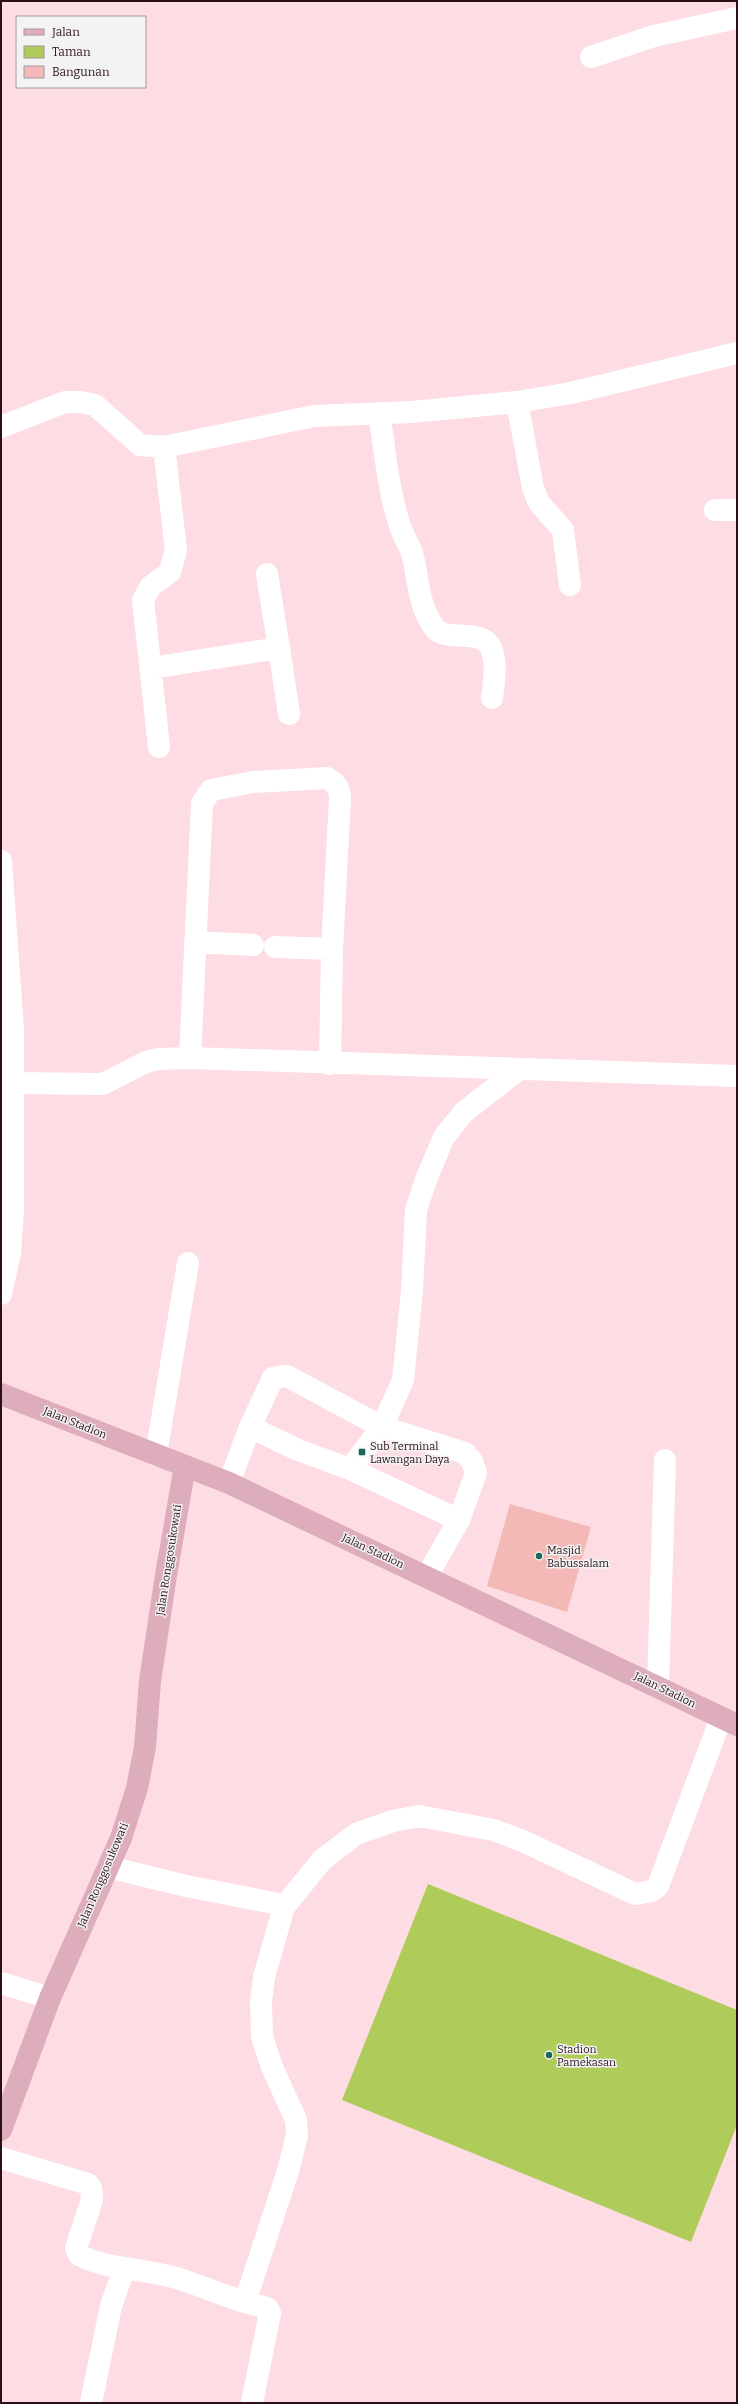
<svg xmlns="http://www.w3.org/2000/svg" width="738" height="2404" viewBox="0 0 738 2404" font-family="Bitter,serif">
<rect width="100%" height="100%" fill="#fedce4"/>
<!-- green -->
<path fill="#afcc5a" d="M428 1884 737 2010V2125L691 2242 342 2100Z"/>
<!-- building -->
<path fill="#f3b9b6" d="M510 1504 591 1527 567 1612 487 1586Z"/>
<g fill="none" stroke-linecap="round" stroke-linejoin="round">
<!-- minor -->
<path stroke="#fff" stroke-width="22" d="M591 57 654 36 737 18
M517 402 533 488 539 503 563 530 570 585
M379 413C385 450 388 490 400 526 403 537 411 546 413 557 419 582 418 603 433 626 438 633 443 634 451 635 460 636 470 635 479 638 501 644 494 680 492 698
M1 427 65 402H81L95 405 140 445 164 447 314 416 412 412 517 402 571 393 737 353
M715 510H737
M267 574 279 648
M151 668 279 648 289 714
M159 747 143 600 151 586 170 572 176 550 164 447
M1 861 13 1029V1211L10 1253 1 1294
M195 942 253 945
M275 947 332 949
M190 1058 202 803 211 790 253 782 327 778C336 783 340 788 340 799L332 949 330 1064
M13 1083 103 1084 146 1062 158 1059 190 1058 737 1076
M250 1427 298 1450 350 1469 459 1520
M156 1455 188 1263
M350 1469 382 1427 403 1380 412 1291 416 1210 427 1177 444 1137 464 1112 518 1070
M229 1483 250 1427 273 1378 287 1376 382 1427 465 1453 472 1461 476 1473 459 1520 427 1576
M658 1686 665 1460
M108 1867 186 1886 274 1903 284 1907
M1 1983 50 1998
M1 2158 88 2184 91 2188 92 2200 76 2248 79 2255C108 2270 142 2268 173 2277 197 2284 221 2295 245 2302
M91 2403 111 2306 124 2269
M252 2403 270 2313 267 2308 245 2302 288 2171 297 2135 296 2120 272 2067 262 2037 261 2001 264 1977 284 1907 322 1860 356 1834 393 1821 419 1816 494 1830 525 1842 635 1894 652 1891 658 1886 721 1718"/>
<!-- major -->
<path stroke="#ddadbb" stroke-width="22" d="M1 1394 229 1483 737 1725
M1 2130 50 1998 121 1838 137 1788 145 1747 150 1681 166 1575 185 1466"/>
</g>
<!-- markers -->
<g fill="#1e665c" stroke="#f3f3f3" stroke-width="1.5">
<rect x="358" y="1448" width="8" height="8" rx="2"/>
<circle cx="539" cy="1556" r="4"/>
<circle cx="549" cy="2055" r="4"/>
</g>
<g text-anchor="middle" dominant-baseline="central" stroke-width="3" stroke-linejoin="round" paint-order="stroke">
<!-- street labels -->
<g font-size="11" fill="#2c1019" stroke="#f3f3f3">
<text transform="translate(75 1423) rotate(22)">Jalan Stadion</text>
<text transform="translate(373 1551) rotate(25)">Jalan Stadion</text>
<text transform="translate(169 1560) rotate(-81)">Jalan Ronggosukowati</text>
<text transform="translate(665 1690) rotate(26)">Jalan Stadion</text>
<text transform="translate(103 1875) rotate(-67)">Jalan Ronggosukowati</text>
</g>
<!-- poi labels -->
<g font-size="11" fill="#2c1019" stroke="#f3f3f3" text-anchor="start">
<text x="370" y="1446">Sub Terminal<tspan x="370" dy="13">Lawangan Daya</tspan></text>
<text x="547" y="1550">Masjid<tspan x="547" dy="13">Babussalam</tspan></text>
<text x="557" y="2049">Stadion<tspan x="557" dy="13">Pamekasan</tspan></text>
</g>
</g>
<!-- border -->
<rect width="738" height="2404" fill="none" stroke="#2c1019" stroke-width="4"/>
<!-- legend -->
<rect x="16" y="16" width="130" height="72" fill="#f3f3f3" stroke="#a3989c"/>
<rect x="24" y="29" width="20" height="6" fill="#ddadbb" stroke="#a3989c"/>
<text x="52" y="36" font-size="12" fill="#2c1019">Jalan</text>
<rect x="24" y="46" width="20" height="12" fill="#afcc5a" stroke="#a3989c"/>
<text x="52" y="56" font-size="12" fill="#2c1019">Taman</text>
<rect x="24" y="66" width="20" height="12" fill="#f3b9b6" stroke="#a3989c"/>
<text x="52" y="76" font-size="12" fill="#2c1019">Bangunan</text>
</svg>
